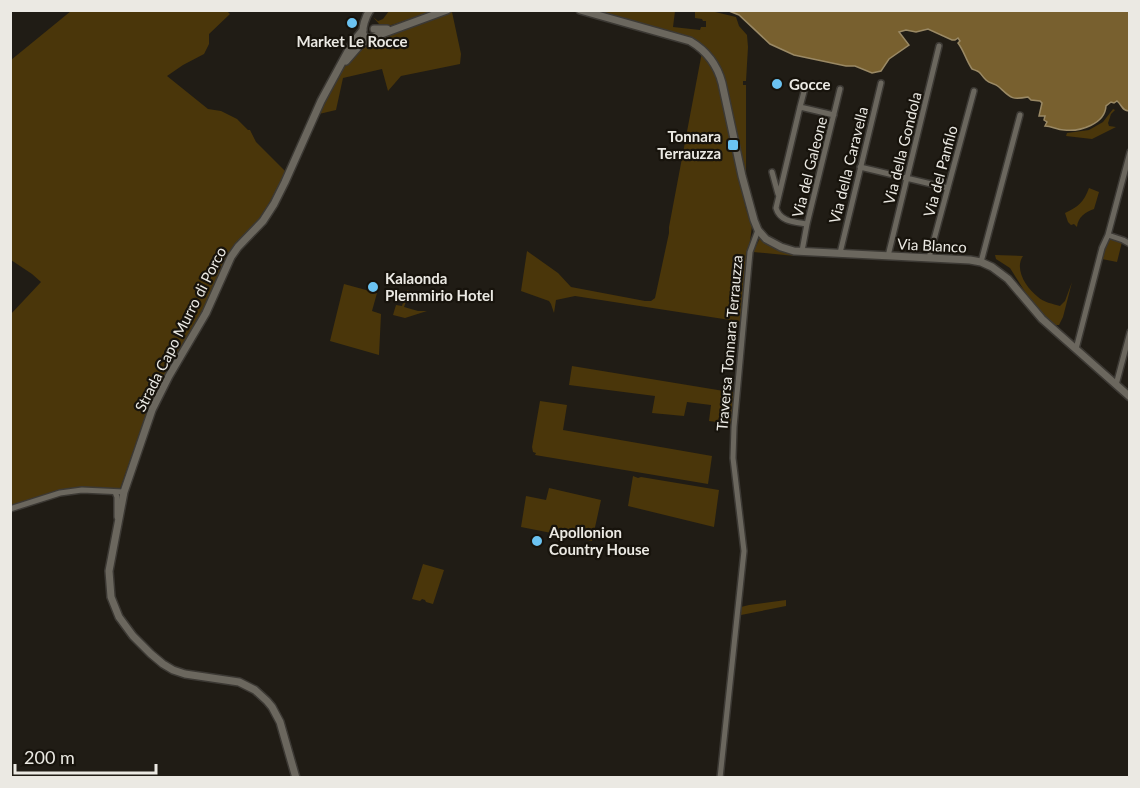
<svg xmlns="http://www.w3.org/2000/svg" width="1140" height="788" viewBox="0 0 1140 788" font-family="Lato,sans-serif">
<rect width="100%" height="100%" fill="#201c15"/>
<!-- green -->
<path fill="#4a360a" d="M71 11H227L230 14 209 34V44L204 54 183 65 167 76 208 109 221 111 237 119 248 130H250L256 142 286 172 268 205 257 222 230 252 206 305 174 360H171L170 362V365L156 391 144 420 120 489 89 488 64 490 11 507 10 315 41 282 32 274 11 260V60Z
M389 11H436L385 27 377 28 379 24 373 17 378 21 383 19Z
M595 11H675L673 27 700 30 701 27H706V21H703L702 19 695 18V11H687H711L736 17 739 26 747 35 748 47 746 81H743V85H746V171H744L725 79C719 64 712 51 698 42 690 37 681 35 672 32 646 24 621 17 595 11Z
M452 12 461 54 460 64 401 76 388 91 382 69 343 78 336 110 319 114C330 92 340 68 358 51 375 34 428 20 452 12Z
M702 52 713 67 719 83 746 209 752 226 748 256 743 322 575 296 556 300 554 313 551 304 549 301 521 291 527 251 558 273 571 287 645 301H651L655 298 669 233V227Z
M1113 109 1115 110 1111 114 1108 123 1109 126 1116 127 1092 139 1066 136 1067 133 1089 130 1103 122Z
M1089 188 1099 192 1094 209C1085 212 1078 217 1077 227L1074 224 1071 225 1068 222 1065 213C1078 207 1084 202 1089 188Z
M760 238 773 248 795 256 753 252Z
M1110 238 1122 242 1117 262 1102 259 1106 242Z
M995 255 1023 256C1014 269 1026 288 1038 297 1043 302 1053 304 1060 306L1065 301 1072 282 1063 317 1059 325H1054L1032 303 1010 268 996 259Z
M344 284 377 293 372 311 381 314 379 355 330 341Z
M407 290 417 294 416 296 409 293 404 307 418 311H427L405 318 393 315 396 305 402 306Z
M572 366 736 393 733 424 709 421 711 405 687 402 684 416 652 413 655 396 569 385Z
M540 401 567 405 563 430 712 456 708 484 535 455 536 453 533 452 532 447Z
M633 476 638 478 641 477 719 490 714 527 628 506Z
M549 488 601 500 592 541 521 527 526 496 546 500Z
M423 564 444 570 433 604 426 602 425 600 422 599 420 601 412 599Z
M786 600V606L741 615V607L749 605Z"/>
<!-- water -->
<path fill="#78602f" stroke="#9a8965" stroke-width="1.5" d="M729 11H1129V111C1122 111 1122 105 1117 101L1114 103 1111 102 1106 106C1105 124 1080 132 1064 130 1057 130 1052 126 1045 126L1047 122 1044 120 1045 116H1039L1042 103 1040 101 1031 100 1028 97C1011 100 1011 98 999 87 995 83 990 84 986 80 978 72 983 73 972 69 966 60 964 51 958 43L960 41 958 38 955 40H952L928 29 916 32 906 30 899 32 909 45 889 59 881 71 872 73 855 66H846L794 55 770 44 739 15Z"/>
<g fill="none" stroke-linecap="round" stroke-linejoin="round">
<defs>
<path id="minor" d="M800 107 805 88
M1130 152 1108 235 1123 240 1130 244
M860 167 948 188
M772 172 778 194
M807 224C795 222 780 222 776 208L800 107 834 115
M802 251 807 224 840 89
M840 253 881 83
M888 256 939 46
M929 258 974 91
M981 262 1020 115
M1076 349 1102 248 1108 235
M1116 385 1130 332
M115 492 117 497V517
M10 509 60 493 82 490 124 492
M720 778 744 551 733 458 734 427 750 252 758 230"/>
<path id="tertiary" d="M370 10C365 17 362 28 363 35L368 39 447 10
M580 10 690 41C707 51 717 64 722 83L742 176 754 220 758 230 766 239 781 247 794 251 970 260 981 262 992 267 1008 279 1042 319 1130 397
M374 29H387
M346 61 360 45 370 39
M296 778 280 722 272 707 267 701 255 690 239 682 185 674 173 670 163 664 151 654 133 636 119 617 111 597 109 571 124 492 152 410 169 376 206 313 231 257 238 247 263 221 274 204 285 182 321 101 353 42 363 30"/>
</defs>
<!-- minor casing -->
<use href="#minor" stroke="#3c3934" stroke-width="8"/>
<!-- tertiary casing -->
<use href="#tertiary" stroke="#3c3934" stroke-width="10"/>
<!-- minor -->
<use href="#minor" stroke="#6b675e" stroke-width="5"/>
<!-- tertiary -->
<use href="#tertiary" stroke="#6b675e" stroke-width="7"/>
</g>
<!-- markers -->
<g fill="#6bc3f2" stroke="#17130c" stroke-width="2">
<circle cx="352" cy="23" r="6"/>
<circle cx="777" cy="84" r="6"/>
<rect x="727" y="139" width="12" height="12" rx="3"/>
<circle cx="373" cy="287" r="6"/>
<circle cx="537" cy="541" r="6"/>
</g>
<g text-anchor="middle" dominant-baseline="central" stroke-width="4.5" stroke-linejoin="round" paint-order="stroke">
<!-- poi labels -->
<g font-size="15" font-weight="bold" fill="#ebe9e3" stroke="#17130c" text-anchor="start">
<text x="352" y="41" text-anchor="middle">Market Le Rocce</text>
<text x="789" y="84">Gocce</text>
<text x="721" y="136" text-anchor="end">Tonnara<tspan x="721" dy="17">Terrauzza</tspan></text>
<text x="385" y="278">Kalaonda<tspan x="385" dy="17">Plemmirio Hotel</tspan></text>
<text x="549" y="532">Apollonion<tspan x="549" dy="17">Country House</tspan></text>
</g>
<!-- street labels -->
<g font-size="15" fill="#ebe9e3" stroke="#17130c">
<text transform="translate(902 148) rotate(-76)">Via della Gondola</text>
<text transform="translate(848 165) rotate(-76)">Via della Caravella</text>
<text transform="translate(809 167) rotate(-76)">Via del Galeone</text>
<text transform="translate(940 171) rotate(-75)">Via del Panfilo</text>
<text transform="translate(932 245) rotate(3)">Via Blanco</text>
<text transform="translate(180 329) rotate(-63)">Strada Capo Murro di Porco</text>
<text transform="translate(729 343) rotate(-85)">Traversa Tonnara Terrauzza</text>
</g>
</g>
<!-- border -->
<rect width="1140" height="788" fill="none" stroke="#ebe9e3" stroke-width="24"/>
<!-- scale -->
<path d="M15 764v9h141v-9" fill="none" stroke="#ebe9e3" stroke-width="3"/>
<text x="24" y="764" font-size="18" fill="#ebe9e3" stroke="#17130c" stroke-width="4.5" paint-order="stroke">200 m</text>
</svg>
